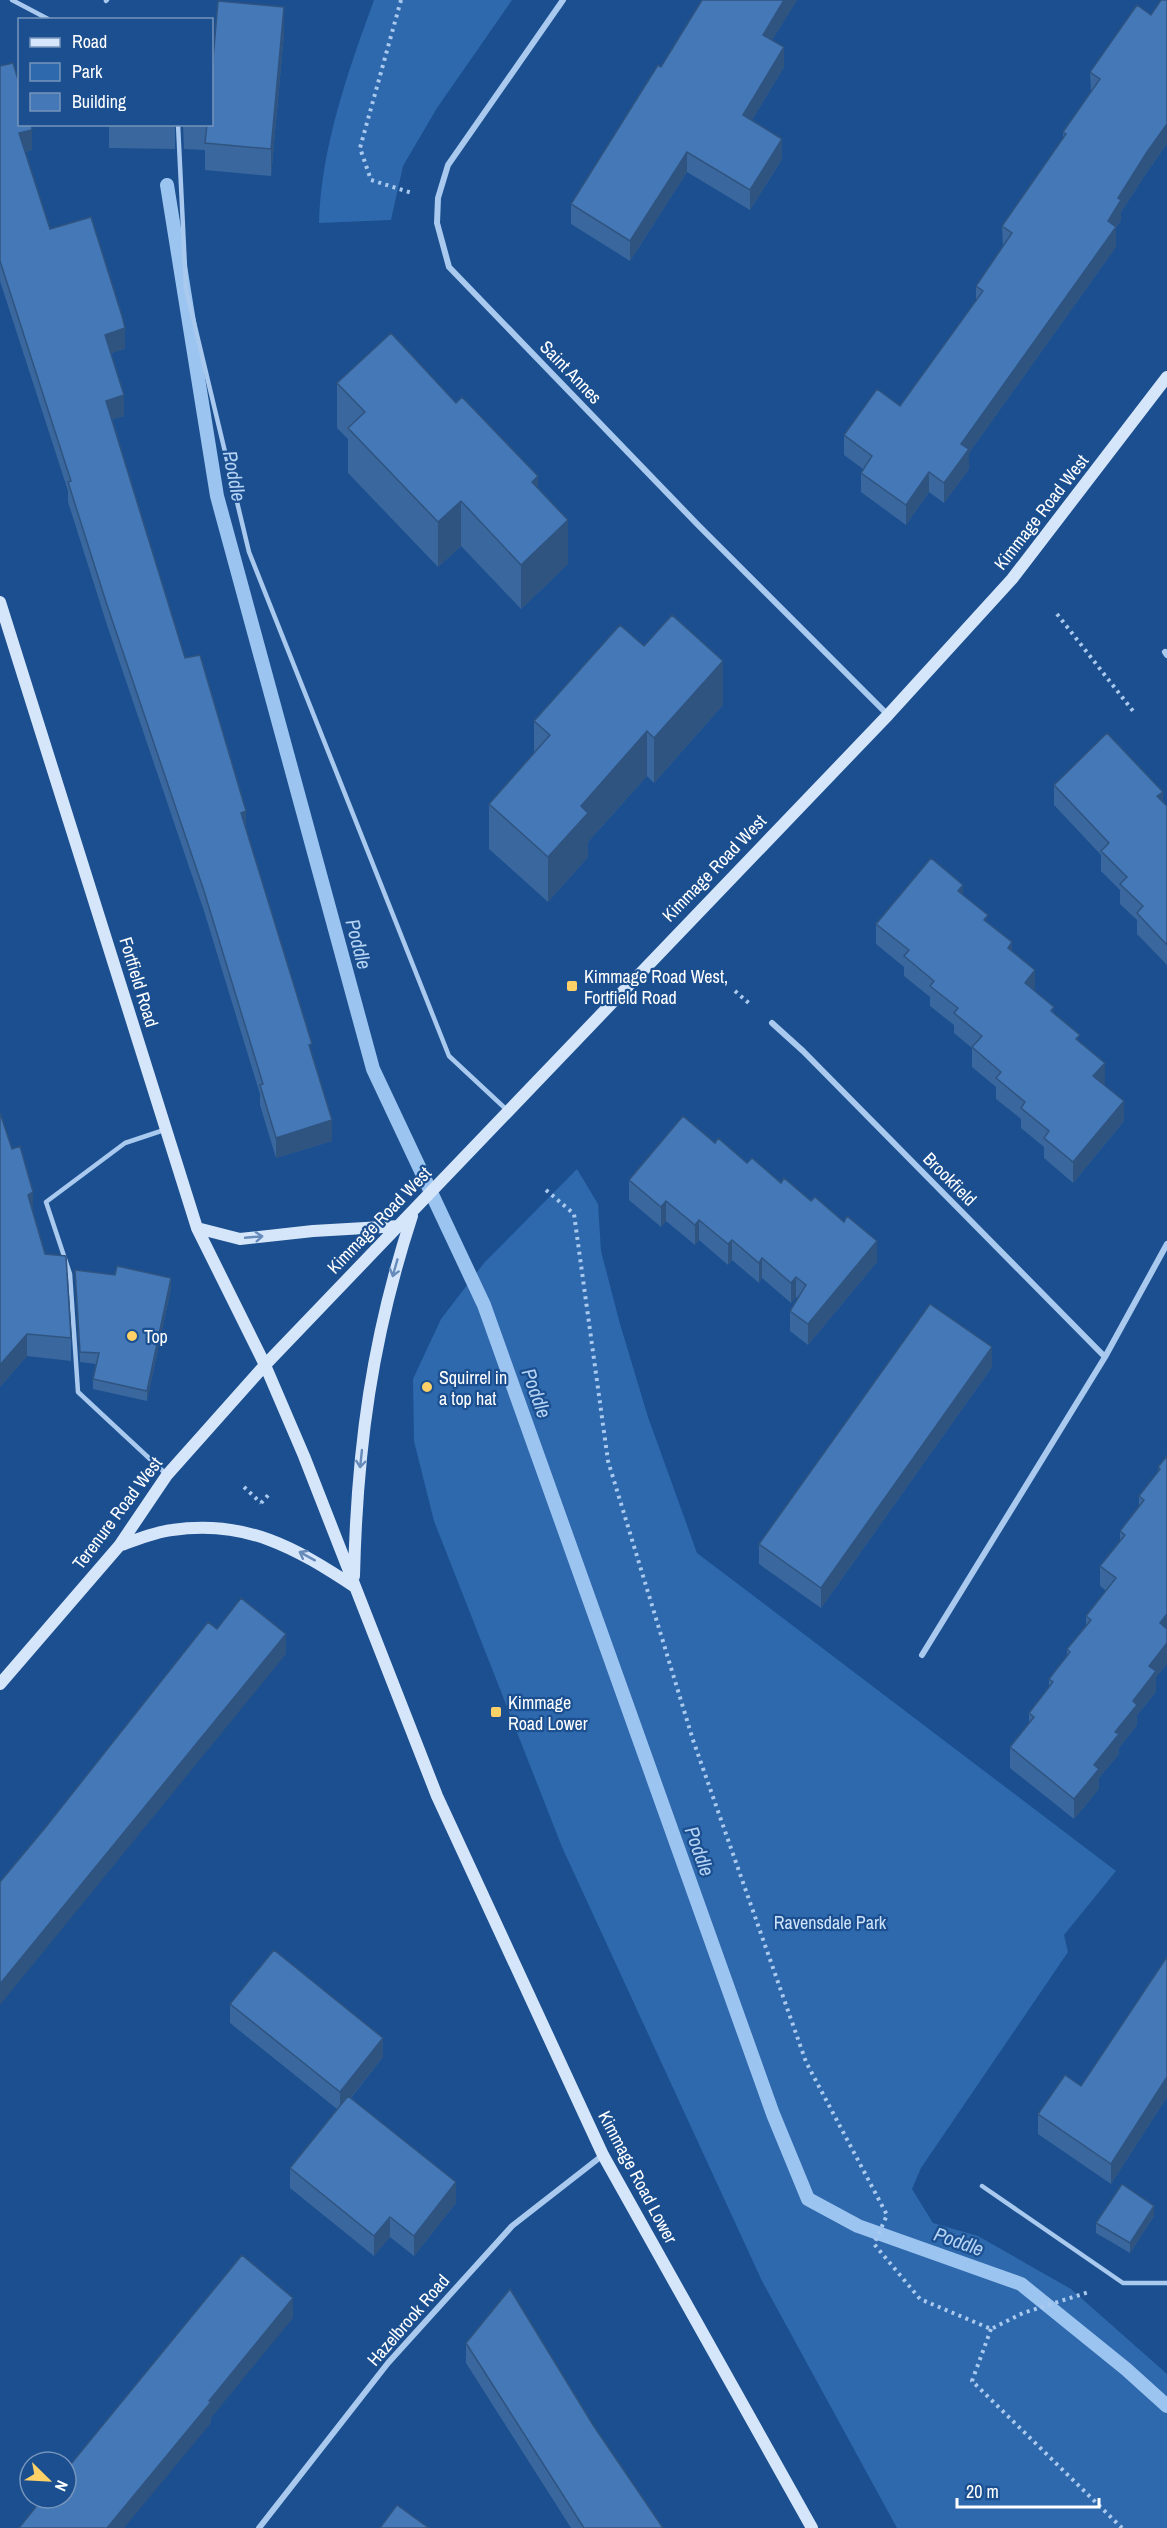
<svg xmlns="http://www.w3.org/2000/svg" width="1167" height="2528" viewBox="0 0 1167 2528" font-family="'Archivo Narrow',sans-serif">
<rect width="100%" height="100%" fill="#1b4f8f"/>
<!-- green -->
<path fill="#2e69ad" d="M374 0H512L437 108 403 166 391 220 319 223C321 148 348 71 374 0Z
M577 1169 598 1204 601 1251 620 1324 648 1417 697 1553 1116 1871 1064 1935 1068 1952 921 2168 912 2189 933 2223 978 2236 1071 2289 1167 2374V2528H897L762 2281 562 1847 434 1521 414 1441 413 1379 441 1319 484 1263Z"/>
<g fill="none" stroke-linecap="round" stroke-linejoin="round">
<!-- stream -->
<path stroke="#9cc4f0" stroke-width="14" d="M167 185 217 496 373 1069 484 1305 773 2114 808 2199 858 2226 1021 2284 1126 2369 1167 2406"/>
<!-- path -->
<path stroke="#a9c9ee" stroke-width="4" stroke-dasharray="3 4.5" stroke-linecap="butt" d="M401 0 360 148 371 180 412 193
M1057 614 1133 711
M735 991 751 1005
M546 1190 574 1214 608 1461 693 1740 806 2062 887 2215 874 2244 920 2299 991 2329 1023 2313 1089 2292
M244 1487 261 1503
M261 1503 271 1492
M991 2329 972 2381 1122 2528"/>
<!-- service -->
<path stroke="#a9c9ee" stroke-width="4.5" d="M12 0 50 20
M106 1 107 0
M178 124 186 289 249 552 449 1056 508 1111
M164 1130 125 1143 46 1202 70 1274 78 1392 165 1473
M982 2186 1123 2283H1167"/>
<!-- minor -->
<path stroke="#a9c9ee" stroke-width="6" d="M563 0 448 165 438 198 437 223 449 267 699 526 888 715
M1165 652 1167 655
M772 1023 803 1051 1105 1357
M922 1655 1105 1357 1167 1244
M259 2528 388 2363 512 2226 603 2155"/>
<!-- secondary -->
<path stroke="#d6e6fa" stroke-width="12" d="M0 602 197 1228 265 1365 304 1456 437 1796 603 2155 812 2528
M197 1228 240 1239 313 1231 400 1226
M119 1546C136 1540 154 1532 172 1530 246 1519 296 1548 355 1587
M354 1576C357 1448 372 1338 412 1216
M0 1684 119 1546 167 1475 265 1365 888 715 1012 579 1167 377"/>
</g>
<!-- wall -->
<path fill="#3a679d" d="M702 0H797L772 40 784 67 752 120 782 159 750 210 687 172 630 261 571 224V204L661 67Z
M1167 0V144L1147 172 1121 212V220L1116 228V247L969 453V469L944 503 929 492 906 525 861 492V473L863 469 844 455V435L900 406 976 301V286L1003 247 1002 226 1063 138V132L1091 93 1090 72Z
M284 34 271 176 205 170V150L184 149 183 124H212Z
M0 66 32 150 25 152 50 229 125 349 111 353 124 416 112 419 185 658 246 830 312 1054 332 1141 276 1158 260 1105V1094L204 911 107 625 68 502V491L0 281Z
M109 124H175V149L109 148Z
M337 383 538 488 568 564 521 609 461 546 438 567 348 473V439L337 428Z
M644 646 723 705 654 783 647 776 588 842V857L548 902 489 849V804L534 753V721Z
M1054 785 1163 802 1167 806V965L1137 934V920L1120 904V890L1101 871V855L1054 805Z
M963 895 1012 951 1035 991 1080 1042 1105 1083 1103 1084 1124 1121 1073 1183 1044 1158V1147L1021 1128V1119L996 1099V1087L972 1067V1048L954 1033V1025L930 1006V997L904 976V967L876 944V924Z
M715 1143 747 1163 877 1262 808 1345 790 1331V1311L798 1298 796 1297 791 1303 762 1278 759 1283 732 1260 728 1265 699 1240 695 1245 666 1221 661 1227 629 1200V1180Z
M33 1214 71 1338V1361L27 1356 0 1387Z
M75 1270 171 1288 147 1401 93 1389V1379L96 1364 80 1362Z
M992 1367 821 1608 759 1564V1544Z
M1167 1456V1664L1156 1677V1692L1137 1715V1725L1119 1748V1754L1099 1778V1789L1074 1819 1010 1768V1747L1029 1723V1713L1049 1688V1679L1067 1656V1649L1086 1625V1616L1106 1591 1100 1586V1566L1120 1541V1531L1139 1507V1496L1158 1472V1467Z
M1167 1957V2097L1111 2184 1038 2134V2114L1081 2086Z
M230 2004 383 2057 351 2098 456 2203 414 2256 390 2237 374 2256 290 2188V2168L337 2109 230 2023Z
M1154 2216 1130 2253 1096 2233V2223Z
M466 2343 593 2425 663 2528H571L466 2363Z"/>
<!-- shaded-wall -->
<path fill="#305480" d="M784 0H797L763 55V35Z
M284 7V34L271 176V149Z
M784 47V67L743 135V115Z
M1167 124V144L1147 172 1121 212V220L1116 228V247L969 453V469L944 503V483L961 444 1108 221 1118 198 1147 152Z
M32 130V150L19 153V133Z
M782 139V159L750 210V190Z
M687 152V172L630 261V241Z
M125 328V349L105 355V335Z
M124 395V416L106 421V401Z
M929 472V492L906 525V505Z
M538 476V521L532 482Z
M461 501V546L438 567V522Z
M568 520V564L521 609V565Z
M723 661V705L654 783V738Z
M647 731V776L588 842V857L548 902V857L581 806Z
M1163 792V812L1157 796Z
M246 811V831L241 813Z
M963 885V905L958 891Z
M1012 942V963L1008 948Z
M1035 970V990L1025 983Z
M1105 1063V1083L1093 1096V1076Z
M1124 1101V1121L1073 1183V1162Z
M332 1120V1141L276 1158V1138Z
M33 1192V1214L28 1195Z
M666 1201V1221L661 1227V1207Z
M699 1220V1240L695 1245V1225Z
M732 1240V1260L728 1265V1244Z
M877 1241V1262L808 1345V1324Z
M762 1258V1278L759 1283V1263Z
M796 1277V1297L791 1303V1283Z
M171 1278V1288L147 1401V1391Z
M27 1334V1356L0 1387V1365Z
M992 1347V1367L821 1608V1588Z
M1167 1614V1634L1160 1623Z
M286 1634V1654L0 2005V1984Z
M1167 1643V1664L1156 1677V1692L1137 1715V1725L1119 1748V1754L1099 1778V1789L1074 1819V1799L1094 1765 1115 1732 1133 1701 1149 1666Z
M383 2038V2057L340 2111V2092Z
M1167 2077V2097L1111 2184V2164Z
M456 2182V2203L414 2256V2236Z
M1154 2206V2216L1130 2253V2243Z
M390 2217V2237L374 2256V2236Z
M293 2298V2318L211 2418V2423L124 2528H107L209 2401Z"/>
<!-- building -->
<path fill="#4478b7" stroke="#305480" stroke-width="1.5" d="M702 0H784L763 35 784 47 743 115 782 139 750 190 687 152 630 241 571 204 658 65 661 67Z
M1161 0H1167V124L1147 152 1118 198 1121 200 1108 221 1116 227 961 444 969 449 944 483 929 472 906 505 861 473 872 456 844 435 877 389 900 406 983 291 976 286 1012 233 1002 226 1066 134 1063 132 1100 79 1090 72 1137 5 1151 15Z
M218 1 284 7 271 149 205 143 207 124H212V72Z
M13 63 20 86V124H31L32 130 19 133 50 229 91 217 122 316 125 328 105 335 124 395 106 401 185 658 200 655 246 811 241 813 312 1044 309 1045 332 1120 276 1138 260 1085 263 1084 204 891 107 605 68 482 71 481 0 261V66Z
M391 333 456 403 462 397 538 476 532 482 568 520 521 565 461 501 438 522 348 428 365 412 337 383Z
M672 615 723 661 654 738 647 731 581 806 588 813 548 857 489 804 550 735 534 721 620 625 644 646Z
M1107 733 1163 792 1157 796 1167 806V945L1137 913 1143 906 1120 884 1127 877 1101 851 1109 843 1054 785Z
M931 858 963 885 958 891 988 915 984 920 1012 942 1008 948 1035 970 1025 983 1054 1007 1051 1011 1080 1035 1076 1039 1105 1063 1093 1076 1124 1101 1073 1162 1044 1138 1049 1131 1021 1108 1025 1102 996 1078 1001 1072 972 1047 982 1036 954 1013 958 1008 930 986 934 981 904 956 909 950 876 924Z
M0 1113 12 1149 20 1146 33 1192 28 1195 45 1254 66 1256 71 1338 27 1334 0 1365Z
M683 1116 715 1143 718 1138 747 1163 752 1158 781 1183 784 1178 811 1201 815 1197 844 1222 847 1216 877 1241 808 1324 790 1311 806 1285 796 1277 791 1283 762 1258 759 1263 732 1240 728 1244 699 1220 695 1225 666 1201 661 1207 629 1180Z
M117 1266 171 1278 147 1391 93 1379 99 1353 80 1352 75 1270 115 1275Z
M930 1304 992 1347 821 1588 759 1544Z
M1167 1456V1614L1160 1623 1167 1629V1643L1149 1666 1156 1671 1133 1701 1137 1705 1115 1732 1119 1734 1094 1765 1099 1769 1074 1799 1010 1747 1034 1717 1029 1713 1053 1682 1049 1679 1070 1652 1067 1649 1091 1620 1086 1616 1116 1578 1100 1566 1125 1535 1120 1531 1144 1500 1139 1496 1160 1469 1158 1467Z
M241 1598 286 1634 0 1984V1882L45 1828 208 1622 217 1629Z
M274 1950 383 2038 340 2092 230 2004Z
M1167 1957V2077L1111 2164 1038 2114 1065 2075 1081 2086Z
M348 2096 456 2182 414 2236 390 2217 374 2236 290 2168Z
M1122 2184 1154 2206 1130 2243 1096 2223Z
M242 2255 293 2298 209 2401 211 2402 107 2528H19L43 2498H66V2470Z
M510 2289 593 2425 663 2528H584L466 2343Z
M397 2505 429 2528H380Z"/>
<!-- one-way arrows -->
<defs><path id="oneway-shaft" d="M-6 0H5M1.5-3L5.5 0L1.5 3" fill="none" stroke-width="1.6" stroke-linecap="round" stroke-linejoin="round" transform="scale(1.5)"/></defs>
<g stroke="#668bba">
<use href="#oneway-shaft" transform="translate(254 1237) rotate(-5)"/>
<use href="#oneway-shaft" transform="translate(395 1268) rotate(106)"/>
<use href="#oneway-shaft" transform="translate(361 1459) rotate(96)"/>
<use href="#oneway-shaft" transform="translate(307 1556) rotate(-151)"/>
</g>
<!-- markers -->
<g fill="#ffd166" stroke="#1b4f8f" stroke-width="2">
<rect x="566" y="980" width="12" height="12" rx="3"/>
<circle cx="132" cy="1336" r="6"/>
<circle cx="427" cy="1387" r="6"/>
<rect x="490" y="1706" width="12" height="12" rx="3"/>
</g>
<g text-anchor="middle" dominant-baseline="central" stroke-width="4.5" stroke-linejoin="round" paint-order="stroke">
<!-- street labels -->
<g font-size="18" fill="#fff" stroke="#1b4f8f">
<text transform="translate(571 372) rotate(46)">Saint Annes</text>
<text transform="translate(1041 512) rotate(-52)">Kimmage Road West</text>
<text transform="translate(714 868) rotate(-46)">Kimmage Road West</text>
<text transform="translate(139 982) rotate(73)">Fortfield Road</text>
<text transform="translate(950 1179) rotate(45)">Brookfield</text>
<text transform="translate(379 1220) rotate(-46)">Kimmage Road West</text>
<text transform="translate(117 1513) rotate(-53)">Terenure Road West</text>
<text transform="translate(638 2177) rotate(62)">Kimmage Road Lower</text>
<text transform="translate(408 2320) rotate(-49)">Hazelbrook Road</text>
</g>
<!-- poi labels -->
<g font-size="18" fill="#fff" stroke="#1b4f8f" text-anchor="start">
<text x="584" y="976">Kimmage Road West,<tspan x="584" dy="21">Fortfield Road</tspan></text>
<text x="144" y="1336">Top</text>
<text x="439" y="1377">Squirrel in<tspan x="439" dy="21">a top hat</tspan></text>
<text x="508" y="1702">Kimmage<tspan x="508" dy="21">Road Lower</tspan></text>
</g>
<!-- park labels -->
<g font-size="18" fill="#cfe3fa" stroke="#1b4f8f">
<text x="830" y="1922">Ravensdale Park</text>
</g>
<!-- water labels -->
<g font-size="20" font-style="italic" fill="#b5d3f5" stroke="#1b4f8f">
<text transform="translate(235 476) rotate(79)">Poddle</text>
<text transform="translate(359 944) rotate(75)">Poddle</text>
<text transform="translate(537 1393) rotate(70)">Poddle</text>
<text transform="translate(700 1851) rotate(70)">Poddle</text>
<text transform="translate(959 2241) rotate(19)">Poddle</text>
</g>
</g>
<!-- legend -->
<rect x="18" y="18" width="195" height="108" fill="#1b4f8f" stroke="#7695bc" stroke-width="1.5"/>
<rect x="30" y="38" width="30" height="9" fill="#d6e6fa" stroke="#7695bc" stroke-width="1.5"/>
<text x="72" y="48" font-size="18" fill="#ffffff">Road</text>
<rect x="30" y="63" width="30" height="18" fill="#2e69ad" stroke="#7695bc" stroke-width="1.5"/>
<text x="72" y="78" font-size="18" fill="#ffffff">Park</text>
<rect x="30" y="93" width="30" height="18" fill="#4478b7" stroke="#7695bc" stroke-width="1.5"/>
<text x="72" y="108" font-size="18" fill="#ffffff">Building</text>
<!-- north arrow -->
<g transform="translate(48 2480) rotate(114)"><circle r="28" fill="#1b4f8f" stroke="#7695bc" stroke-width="1.5"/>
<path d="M0-4.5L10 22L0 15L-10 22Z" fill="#ffd166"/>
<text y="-9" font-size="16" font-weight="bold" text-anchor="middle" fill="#ffffff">N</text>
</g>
<!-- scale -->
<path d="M957 2498v9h142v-9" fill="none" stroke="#ffffff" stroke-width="3"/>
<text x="966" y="2498" font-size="18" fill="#ffffff" stroke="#1b4f8f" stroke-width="4.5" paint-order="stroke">20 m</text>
</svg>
